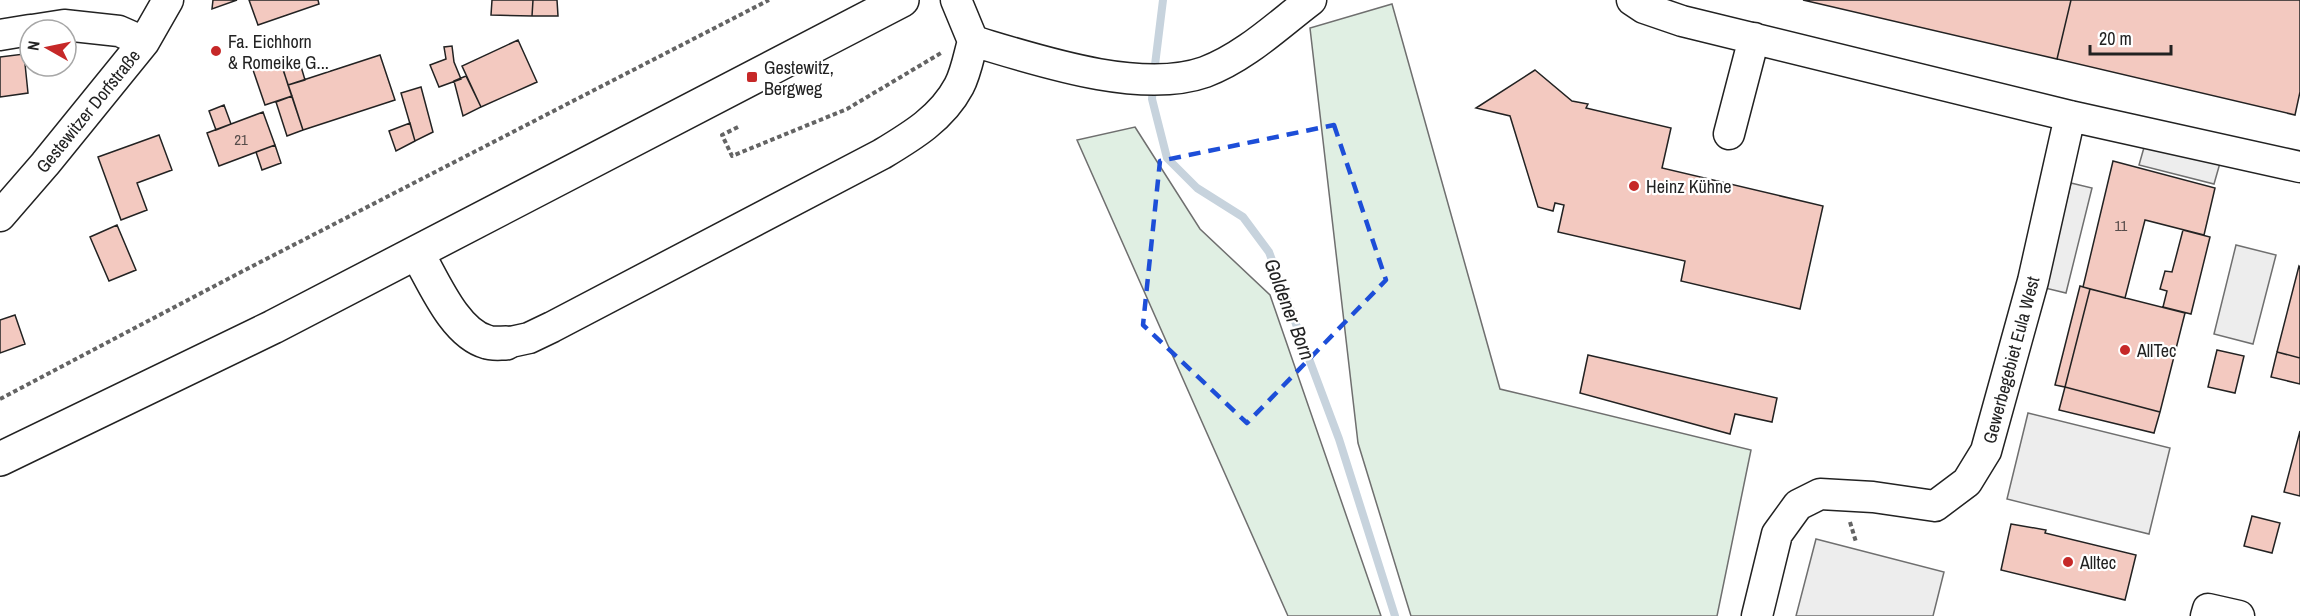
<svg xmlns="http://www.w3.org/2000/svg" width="2300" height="616" viewBox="0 0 2300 616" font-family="'Archivo Narrow',sans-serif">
<rect width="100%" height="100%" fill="#fff"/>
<!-- green -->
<path fill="#e0efe3" stroke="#6f6f6f" stroke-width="1.5" d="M1392 4 1500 389 1751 450 1717 616H1411L1358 443 1310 28Z
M1135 127 1200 229 1270 295 1381 616H1288L1077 140Z"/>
<!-- parking -->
<path fill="#ededed" stroke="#6f6f6f" stroke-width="1.5" d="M2145 144 2220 163 2214 184 2139 165Z
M2071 183 2092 188 2066 293 2045 288Z
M2236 245 2276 255 2253 344 2214 334Z
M2028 413 2170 448 2149 534 2007 499Z
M1816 539 1944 572 1933 616H1796Z"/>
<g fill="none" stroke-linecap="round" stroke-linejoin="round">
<!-- stream -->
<path stroke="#c7d3dd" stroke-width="8" d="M1154 73 1163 0
M1153 86 1152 99 1167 158 1197 188 1243 217 1269 252 1339 439 1395 616"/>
</g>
<!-- building -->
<path fill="#f3c9c0" stroke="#222" stroke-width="1.5" d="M213 0H237L212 9Z
M249 0H318L319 4 258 25Z
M492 0H533L532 16 491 15Z
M533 0H557L558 16H532Z
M1803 0H2071L2057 59Z
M2071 0H2300V92L2295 115 2057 59Z
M518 40 537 82 481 107 462 66Z
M452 46 454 62 461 79 439 87 430 65 446 59 444 47Z
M24 54 28 93 0 97V57Z
M380 55 395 100 303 130 288 85Z
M279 58 292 96 265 105 252 67Z
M300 63 305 80 288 85 283 69Z
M1535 70 1572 101 1588 104 1586 108 1671 128 1662 168 1823 206 1800 309 1681 281 1685 261 1558 232 1564 205 1555 203 1553 211 1538 207 1510 116 1476 108Z
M466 76 481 107 463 116 454 81Z
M421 87 433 132 415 141 401 93Z
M292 96 303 130 287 136 276 102Z
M224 105 231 124 216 130 209 111Z
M263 112 275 145 219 166 207 133Z
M410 123 415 141 396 151 389 131Z
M159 135 172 170 137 183 147 210 121 220 98 157Z
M275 145 281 163 262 170 256 152Z
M2113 161 2215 188 2204 235 2145 220 2125 298 2083 287Z
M117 225 136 270 109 281 90 237Z
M2183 230 2210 237 2191 314 2163 307 2167 291 2160 289 2165 271 2172 272Z
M2299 266 2300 267V358L2277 352Z
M2080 286 2090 289 2065 387 2055 385Z
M2090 289 2185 313 2160 412 2065 387Z
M15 315 25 344 0 353V320Z
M2217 350 2244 356 2235 393 2208 387Z
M2277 352 2300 358V384L2271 377Z
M1588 355 1777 398 1772 422 1735 414 1730 434 1580 393Z
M2065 387 2160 412 2154 433 2059 410Z
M2300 431V496L2284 492Z
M2252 516 2280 523 2272 553 2244 546Z
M2011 524 2046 530 2045 533 2136 555 2125 600 2001 570Z"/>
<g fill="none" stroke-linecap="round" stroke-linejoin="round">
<defs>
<path id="minor" d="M956 0 973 41
M1632 0 1644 8 1682 21 2070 116 2300 167
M32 30 64 25 119 31 144 42
M0 35 30 30
M973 41C1037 60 1140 95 1205 72 1245 57 1278 25 1311 0
M1729 134 1754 38
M0 216 45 164 144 42 168 0
M506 343 529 338 552 327 882 154C912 136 942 118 959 86 966 73 969 55 973 41
M1757 616 1777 534 1798 505 1820 494 1873 497 1935 506 1967 482 1986 451 2033 281 2070 116
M2206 616 2208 609 2239 616"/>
<path id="major" d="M417 253C433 280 454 333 487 342 492 344 500 343 506 343
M0 459 273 327 902 0"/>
</defs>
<!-- minor casing -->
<use href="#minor" stroke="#222" stroke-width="33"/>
<!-- major casing -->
<use href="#major" stroke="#222" stroke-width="36"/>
<!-- path -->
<path stroke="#646464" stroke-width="4" stroke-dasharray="4.5 3" stroke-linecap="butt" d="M738 127 722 135 732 156 847 109 941 53
M0 399 243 271 769 0
M1850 522 1856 542"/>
<!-- minor -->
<use href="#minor" stroke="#fff" stroke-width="30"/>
<!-- major -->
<use href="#major" stroke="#fff" stroke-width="33"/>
</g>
<!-- marked area -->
<path fill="none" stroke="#1d4ed8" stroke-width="4.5" stroke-dasharray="12 8" stroke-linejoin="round" d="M1334 125 1386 280 1247 423 1143 325 1160 161Z"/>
<!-- markers -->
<g fill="#c62828" stroke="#fff" stroke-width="2">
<circle cx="216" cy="51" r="6"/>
<rect x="746" y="71" width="12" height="12" rx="3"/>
<circle cx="1634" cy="186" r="6"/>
<circle cx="2125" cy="350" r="6"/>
<circle cx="2068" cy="562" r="6"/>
</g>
<g text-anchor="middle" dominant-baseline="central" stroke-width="4.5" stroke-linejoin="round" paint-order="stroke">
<!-- number labels -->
<g font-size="15" fill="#564c4a">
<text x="241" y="139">21</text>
<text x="2121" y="225">11</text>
</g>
<!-- poi labels -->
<g font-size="18" fill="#222" stroke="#fff" text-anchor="start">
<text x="228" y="41">Fa. Eichhorn<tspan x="228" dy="21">&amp; Romeike G...</tspan></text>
<text x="764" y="67">Gestewitz,<tspan x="764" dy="21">Bergweg</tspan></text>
<text x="1646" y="186">Heinz Kühne</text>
<text x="2137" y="350">AllTec</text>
<text x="2080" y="562">Alltec</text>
</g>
<!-- street labels -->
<g font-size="18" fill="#222" stroke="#fff">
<text transform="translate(88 111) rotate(-51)">Gestewitzer Dorfstraße</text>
<text transform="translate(2011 360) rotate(-75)">Gewerbegebiet Eula West</text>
</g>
<!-- water labels -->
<g font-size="20" font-style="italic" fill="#222" stroke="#fff">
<text transform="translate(1290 309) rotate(69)">Goldener Born</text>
</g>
</g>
<!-- north arrow -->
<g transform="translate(48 48) rotate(279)"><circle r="28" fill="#ffffff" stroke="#a7a7a7" stroke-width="1.5"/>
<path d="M0-4.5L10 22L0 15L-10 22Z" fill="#c62828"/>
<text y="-9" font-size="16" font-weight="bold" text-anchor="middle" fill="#222222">N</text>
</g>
<!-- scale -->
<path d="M2090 45v9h81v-9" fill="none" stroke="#222222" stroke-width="3"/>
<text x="2099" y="45" font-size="18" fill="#222222" stroke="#ffffff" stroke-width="4.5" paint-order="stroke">20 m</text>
</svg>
